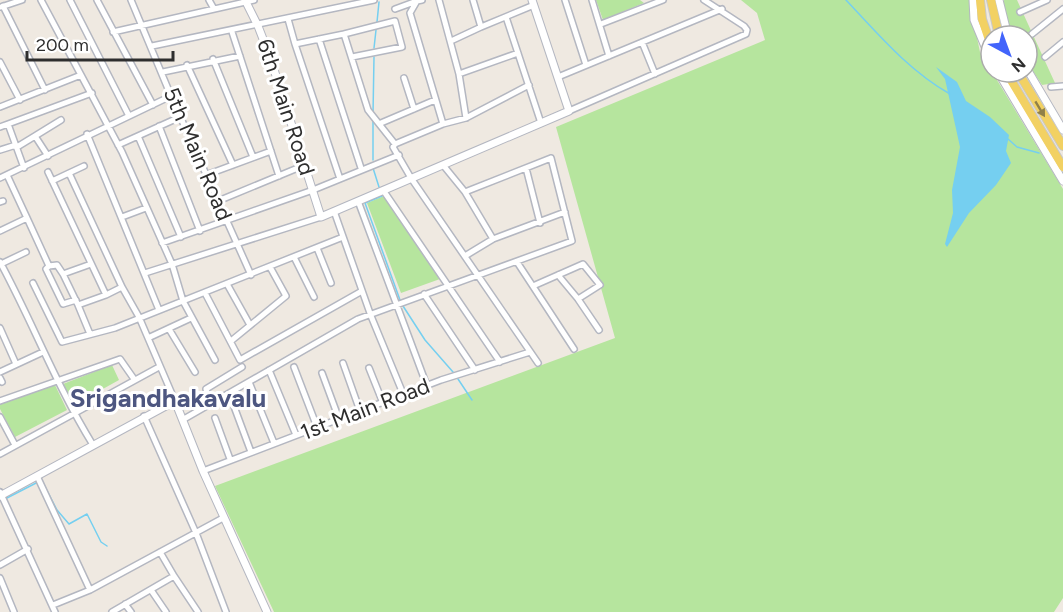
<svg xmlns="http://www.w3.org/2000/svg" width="1063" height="612" viewBox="0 0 1063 612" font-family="Figtree,sans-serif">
<rect width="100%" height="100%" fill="#efe9e1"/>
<!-- green -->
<path fill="#b6e59e" d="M596 0H640L644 3 603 20Z
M741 0H969L980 52 1063 189V598L1054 612H274L215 486 615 338 556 127 765 40 757 13Z
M1004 0H1017L1055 83 1042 85 1027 62V36H1012L1004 16Z
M384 196 440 279 401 293 367 203Z
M112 365 119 380 74 405 63 384Z
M55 385 67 410 15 437 0 409V403Z"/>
<!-- water -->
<path fill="#75cff0" d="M936 67 957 82 966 101 990 117 1009 135 1006 151 1011 163 996 185 969 213 947 247 945 244 953 213 952 190 960 147 945 79Z"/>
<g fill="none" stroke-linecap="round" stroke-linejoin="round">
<!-- stream -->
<path stroke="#75cff0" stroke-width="1.5" d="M846 0C878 34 909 71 950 94
M377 22 379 2
M374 48 376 30
M373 114 374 57
M1008 139 1017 147 1039 153
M373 160V119
M373 168 379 187
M382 196 365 203 400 300
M403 306 425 340 453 372
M458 379 472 400
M42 481 57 510 69 524 87 514 101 542 107 546
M5 499 38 482"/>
<defs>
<path id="minor" d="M41 0 81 75
M70 0 129 116
M97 0 153 105
M131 0 171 96 251 275
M209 0 214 9
M422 0 417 1 410 13 443 124
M439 0 459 74 466 118
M565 0 586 65
M592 0 609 56
M3 6 45 90
M1 7 22 0
M395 9 417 1
M1020 12 1047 0
M506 17 541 123
M288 19 295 44 344 34 368 110 395 144
M601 24 663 0
M481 27 534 5
M113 32 254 0
M232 32 279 176
M344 34 395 21 402 47 352 57
M1032 34 1063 9
M319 39 361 168
M451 41 481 27 473 0
M642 42 655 74
M295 44 340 179
M152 46 374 0
M1045 57 1063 42
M213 59 253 157
M0 62 20 100
M187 65 233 165
M163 72 240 56
M459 74 518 53
M558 77 722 9
M404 78 414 109
M529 85 466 118 443 124 395 144 393 147 411 178 538 363
M1051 87 1063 86
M0 107 81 75 122 152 172 264 183 301 215 360
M569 111 746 34 747 30 744 26 704 0
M381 123 435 100
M8 124 92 93
M159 126 200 231
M0 127 8 124 24 168
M87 134 159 310
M35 136 61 120
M138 136 181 237
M118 145 180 117
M17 147 35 136 48 156
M0 150 16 145
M443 165 465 192 493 239
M526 168 540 223
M48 172 106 295 122 287 139 317 175 401
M69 173 84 166
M206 175 271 151
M0 178 171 96
M52 181 69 173 122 287
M383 190 500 362
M218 201 305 165
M358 201 427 386
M0 202 3 201
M334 211 371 316 404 396
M122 217 146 208
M27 218 49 266 46 269 63 304 76 300
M0 231 27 218 7 175
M162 243 313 190 399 155
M317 248 331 283
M465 256 493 239 565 212
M294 257 314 297
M0 262C33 323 56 385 93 445
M517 262 574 349
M1 264 26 252
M91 264 63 274 78 305 106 295
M49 266 57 265 63 274
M145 273 321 217
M558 275 578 299
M33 283 62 342 115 328 343 237
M227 284 250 325
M533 286 583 264 600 285 578 299 599 330
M205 293 240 360 362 291
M424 294 475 370
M78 305 90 334
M0 328 16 364
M169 329 195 372
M148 338 191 318
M231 341 286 296 270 267
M343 363 360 411
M294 367 317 427
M369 368 383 403
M269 370 296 435
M0 372 43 352
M322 373 339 419
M0 378 2 382
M249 382 274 443
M229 393 251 452
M0 401 120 359 134 379
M210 403 206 389 242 367
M144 416 196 533 226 612
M0 417 15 445
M215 418 230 459
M184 419 358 319 572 241 551 158 465 192
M0 454 159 367
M203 471 441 380 530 352
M37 476 90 590
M0 492 55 612
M160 552 174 576
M0 565 28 549
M0 578 14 612
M151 590 166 612
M125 604 131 612
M53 605 90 590 223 518
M112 612 174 576 198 612"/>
<path id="tertiary" d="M245 0 258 26 270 57 321 217 569 111 532 0
M973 0 974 20 991 61
M999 0 1008 36
M1027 69 1063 130
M998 72 1063 181
M0 496 175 401 203 471 267 612"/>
<path id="primary" d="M980 0 982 19 991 46
M991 0 999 36
M1006 72 1063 167
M1018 72 1063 146"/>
</defs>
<!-- minor casing -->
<use href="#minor" stroke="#b4b7c1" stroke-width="8"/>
<!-- tertiary casing -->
<use href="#tertiary" stroke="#b4b7c1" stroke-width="9"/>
<!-- primary casing -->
<use href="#primary" stroke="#c9c9c9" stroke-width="10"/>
<!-- minor -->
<use href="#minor" stroke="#fff" stroke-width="5"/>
<!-- tertiary -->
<use href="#tertiary" stroke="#fff" stroke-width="7"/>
<!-- primary -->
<use href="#primary" stroke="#f2d163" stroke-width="8"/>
</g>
<!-- one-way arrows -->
<defs><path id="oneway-solid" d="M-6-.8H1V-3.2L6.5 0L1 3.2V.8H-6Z" transform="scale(1.5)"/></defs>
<use fill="#908048" href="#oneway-solid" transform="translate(1040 109) rotate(59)"/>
<g text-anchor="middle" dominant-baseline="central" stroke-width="6" stroke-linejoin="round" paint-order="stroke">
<!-- street labels -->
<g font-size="22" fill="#2e2e2e" stroke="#fff">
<text transform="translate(286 107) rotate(72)">6th Main Road</text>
<text transform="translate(198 154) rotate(67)">5th Main Road</text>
<text transform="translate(365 409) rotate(-21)">1st Main Road</text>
</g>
<!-- quarter labels -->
<g font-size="26" font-weight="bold" fill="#4d5680" stroke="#fff">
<text x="168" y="398">Srigandhakavalu</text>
</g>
</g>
<!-- north arrow -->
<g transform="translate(1009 54) rotate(139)"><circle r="28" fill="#ffffff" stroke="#ababab" stroke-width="1.5"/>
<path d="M0-4.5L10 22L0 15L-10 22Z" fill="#4264fb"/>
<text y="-9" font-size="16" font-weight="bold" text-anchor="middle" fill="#2e2e2e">N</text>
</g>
<!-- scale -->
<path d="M27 51v9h146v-9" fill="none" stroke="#2e2e2e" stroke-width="3"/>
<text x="36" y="51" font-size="18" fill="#2e2e2e" stroke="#ffffff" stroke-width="4.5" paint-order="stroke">200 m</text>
</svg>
